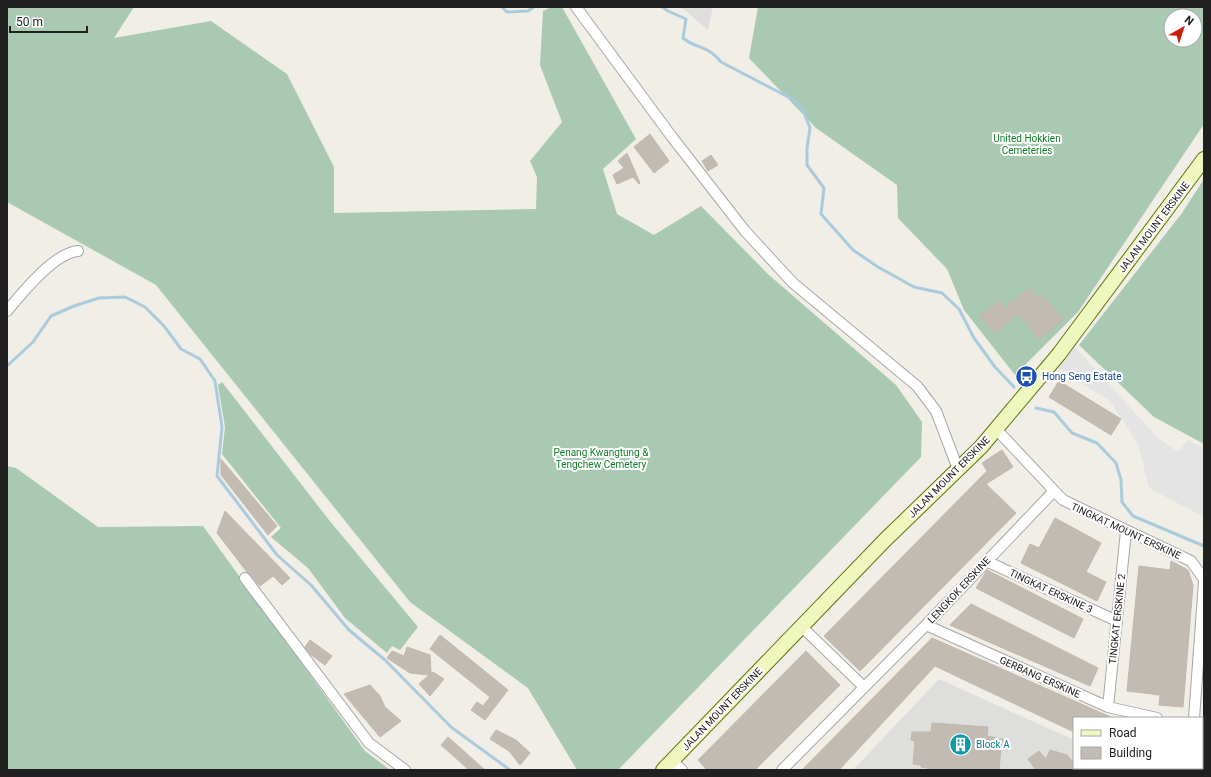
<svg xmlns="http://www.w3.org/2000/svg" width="1211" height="777" viewBox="0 0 1211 777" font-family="Roboto,sans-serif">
<rect width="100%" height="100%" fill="#f0eee7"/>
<!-- residential -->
<path fill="#dededd" d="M681 7H713L708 30Z
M939 679 1074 740V768H1175L1188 770H853Z"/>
<!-- cemetery -->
<path fill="#a9c9b2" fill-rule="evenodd" d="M7 7H134L114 38 211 21 287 74 334 167V213L536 209 537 177 530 161 562 122 540 65 543 11 552 7H562L636 139 603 169 617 214 654 235 701 206 769 275 896 385 922 422 921 457 618 770H577L528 688 410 602 156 285 7 202Z
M758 7H1204V124L1078 312 1015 375 964 310 947 269 898 218 897 185 816 128 749 58ZM1171 16H1195V40H1171Z
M1204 179V444L1154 417 1079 345 1182 213Z
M222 382 329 520 418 627 400 650 392 646 387 653 345 618 308 568 271 537 281 528 222 454 225 427 218 385Z
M7 466 16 468 98 527 203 526 365 751 390 770H7Z"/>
<!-- parking -->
<path fill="#e4e4e4" d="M1073 345 1157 437 1178 452 1188 440 1204 448V467L1201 473 1204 475V517L1149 488 1138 444 1110 401 1056 367Z"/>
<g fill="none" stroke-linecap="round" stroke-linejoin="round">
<!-- stream -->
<path stroke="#aacbdc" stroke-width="3" d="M502 7 507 12 528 11 534 7
M662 7 668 11 686 19 683 38C698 50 706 44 721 62L794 100 803 110 810 128 807 148V165L824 188 821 214 853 250 878 267 914 287 942 293 959 309 974 338 995 367 1014 387
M7 366 33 342 51 316 74 306 99 298 125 297 145 307 164 326 181 349 200 359 215 381 222 427 217 476 277 555 311 585 349 630 385 660 451 727 510 770
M1036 408 1054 412 1072 433 1097 443 1116 463 1121 480 1122 502 1133 516 1204 546"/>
</g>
<!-- building -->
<path fill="#c1bbb4" stroke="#c2b7aa" d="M650 134 669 161 654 173 634 147Z
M627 153 640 183 639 184 633 177 617 184 613 175 624 168 618 161Z
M711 155 718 165 708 171 702 161Z
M1030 288 1039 300 1043 296 1063 320 1039 339 1019 314 995 333 980 316 999 301 1004 308Z
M1059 381 1121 419 1111 435 1049 397Z
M1002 450 1013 467 986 484 1016 513 860 671 824 636 987 471 982 463Z
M221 459 277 526 268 535 221 475Z
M225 511 290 578 282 585 273 576 260 586 247 572 217 533Z
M1055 518 1101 543 1086 572 1106 582 1097 601 1021 563 1030 544 1039 548Z
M1171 561 1188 570 1193 585 1183 707 1159 705 1160 695 1127 691 1139 566 1170 570Z
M987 570 1083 619 1074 638 976 588Z
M971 604 1098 668 1090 686 950 625Z
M440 635 508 690 485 720 471 710 477 702 483 706 490 697 430 649Z
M932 638 1113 718H1074V732L935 666 839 770H802Z
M310 640 332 656 325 665 310 654 305 647Z
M407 647 430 655 431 673 433 672 444 679 430 696 419 684 429 675 410 673 387 658 392 651 404 656Z
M806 651 840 685 755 770H707L698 760Z
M370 685 380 696 385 707 401 721 380 737 344 694Z
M932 723 988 727 987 736 1005 740V749L1001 748 999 770H928V768L921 767V765L913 764 915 741 911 740 912 732H931Z
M496 730 516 740 530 753 520 765 509 751 490 739Z
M448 737 485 770H469L441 745Z
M1050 750 1067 755 1074 763V770H1036L1028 759 1039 751 1046 759Z"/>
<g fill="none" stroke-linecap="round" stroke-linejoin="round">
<defs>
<path id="minor" d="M576 7 672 137 745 231 793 283 917 386 936 411 958 469
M7 311C22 293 54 253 78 251
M996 429 1063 500 1191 561 1204 579
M986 561 1117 621
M245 578 369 743 405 770
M926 625 1108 707 1157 718
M802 627 864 687
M1108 707 1126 531
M1194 718 1204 582
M1202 727H1204
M672 761 682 770
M782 770 926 625 1054 491"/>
<path id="secondary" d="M663 770 885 540 981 447 1059 354 1204 159"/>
</defs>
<!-- minor casing -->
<use href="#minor" stroke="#a7a7a7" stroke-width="12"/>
<!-- secondary casing -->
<use href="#secondary" stroke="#5d7609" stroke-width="16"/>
<!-- minor -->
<use href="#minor" stroke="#fff" stroke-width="10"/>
<!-- secondary -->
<use href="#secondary" stroke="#eef8be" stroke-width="14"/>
</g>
<!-- icons -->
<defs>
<symbol id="bus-disc" viewBox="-11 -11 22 22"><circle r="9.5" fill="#1a4fb4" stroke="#fff"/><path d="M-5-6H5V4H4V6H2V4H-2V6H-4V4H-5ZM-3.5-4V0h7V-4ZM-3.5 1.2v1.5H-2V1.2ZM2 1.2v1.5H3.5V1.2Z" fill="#fff"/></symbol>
<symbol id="building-disc" viewBox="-11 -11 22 22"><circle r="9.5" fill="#0f9aa8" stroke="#fff"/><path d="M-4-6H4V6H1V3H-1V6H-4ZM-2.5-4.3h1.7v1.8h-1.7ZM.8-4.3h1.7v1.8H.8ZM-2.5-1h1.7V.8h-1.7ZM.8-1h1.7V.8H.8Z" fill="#fff"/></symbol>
</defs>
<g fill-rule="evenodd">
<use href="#bus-disc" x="1014" y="364" width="25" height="25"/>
<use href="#building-disc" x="948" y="732" width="25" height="25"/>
</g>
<g text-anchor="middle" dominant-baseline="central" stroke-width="4" stroke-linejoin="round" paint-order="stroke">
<!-- park labels -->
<g font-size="10" fill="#107d26" stroke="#fff">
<text x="1027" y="138">United Hokkien<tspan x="1027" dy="12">Cemeteries</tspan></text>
<text x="601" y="452">Penang Kwangtung &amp;<tspan x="601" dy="12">Tengchew Cemetery</tspan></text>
</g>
<!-- street labels -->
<g font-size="10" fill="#202020" stroke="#fff">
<text transform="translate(1154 227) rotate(-53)">JALAN MOUNT ERSKINE</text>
<text transform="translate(949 477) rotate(-45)">JALAN MOUNT ERSKINE</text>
<text transform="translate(1126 531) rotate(25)">TINGKAT MOUNT ERSKINE</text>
<text transform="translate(959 590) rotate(-47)">LENGKOK ERSKINE</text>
<text transform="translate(1051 591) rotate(25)">TINGKAT ERSKINE 3</text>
<text transform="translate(1117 619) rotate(-84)">TINGKAT ERSKINE 2</text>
<text transform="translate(1040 677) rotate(24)">GERBANG ERSKINE</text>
<text transform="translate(722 709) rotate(-46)">JALAN MOUNT ERSKINE</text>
</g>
<!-- transit labels -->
<g font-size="10" fill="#164399" stroke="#fff" text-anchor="start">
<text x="1042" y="376">Hong Seng Estate</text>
</g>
<!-- culture labels -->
<g font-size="10" fill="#0d838f" stroke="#fff" text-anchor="start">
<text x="976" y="744">Block A</text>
</g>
</g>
<!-- border -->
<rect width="1211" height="777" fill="none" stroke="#202020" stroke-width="16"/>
<!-- legend -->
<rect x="1073" y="717" width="130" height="52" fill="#ffffff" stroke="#a6a6a6"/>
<rect x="1081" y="730" width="20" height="6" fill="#eef8be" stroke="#a6a6a6"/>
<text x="1109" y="737" font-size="12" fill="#202020">Road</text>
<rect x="1081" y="747" width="20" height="12" fill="#c1bbb4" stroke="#a6a6a6"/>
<text x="1109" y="757" font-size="12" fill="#202020">Building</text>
<!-- north arrow -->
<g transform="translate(1183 28) rotate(39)"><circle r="19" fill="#ffffff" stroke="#a6a6a6"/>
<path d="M0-3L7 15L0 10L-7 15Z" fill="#ca1e07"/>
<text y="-6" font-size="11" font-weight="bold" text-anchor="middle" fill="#202020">N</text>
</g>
<!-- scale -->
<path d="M10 26v6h77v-6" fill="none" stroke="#202020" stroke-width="2"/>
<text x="16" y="26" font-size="12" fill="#202020" stroke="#ffffff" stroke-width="3" paint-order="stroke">50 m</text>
</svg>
